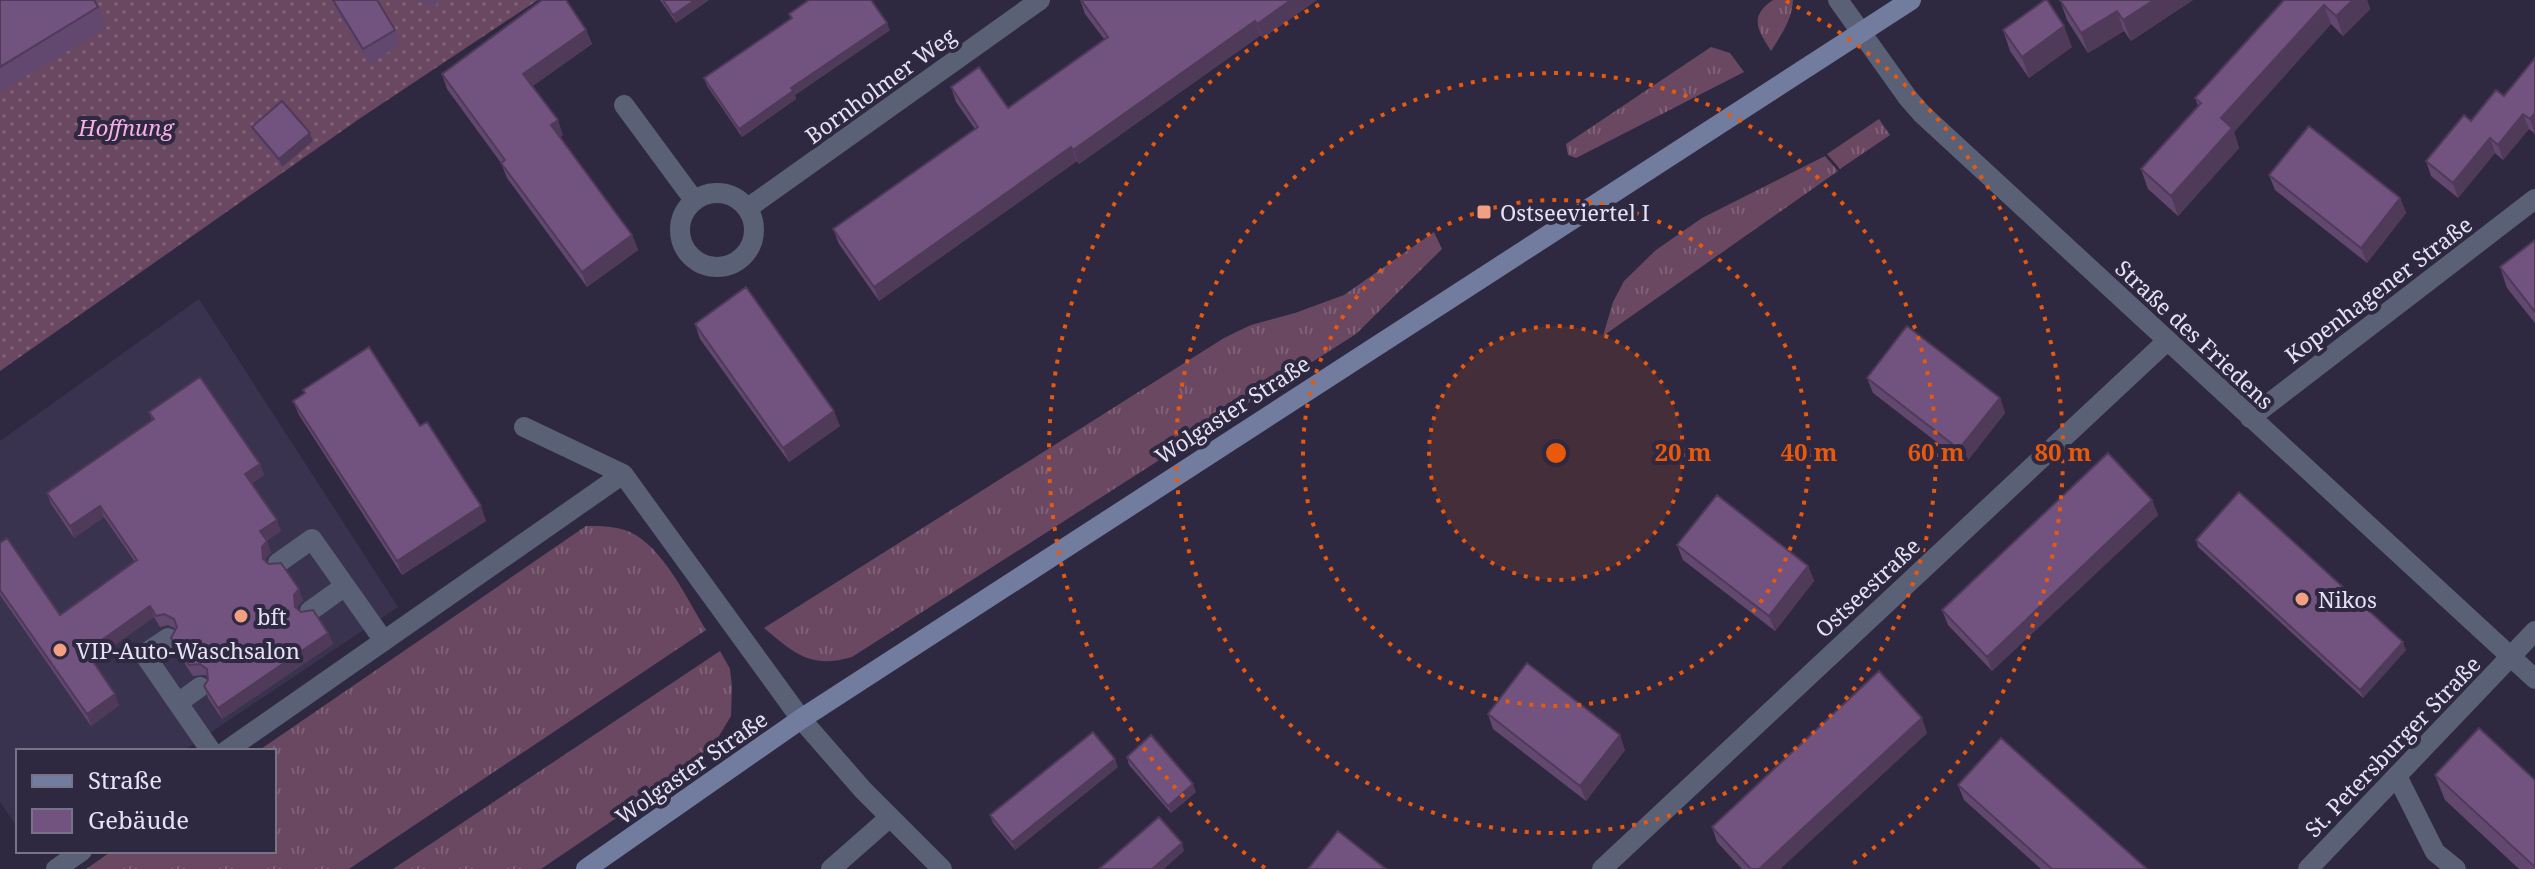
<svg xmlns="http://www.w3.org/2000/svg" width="2535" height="869" viewBox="0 0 2535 869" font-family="'Noto Serif',serif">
<defs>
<pattern id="grass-tufts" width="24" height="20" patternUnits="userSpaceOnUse" patternTransform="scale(2)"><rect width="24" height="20" fill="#6a4861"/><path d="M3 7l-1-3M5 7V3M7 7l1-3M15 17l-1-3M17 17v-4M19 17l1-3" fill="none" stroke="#7f6278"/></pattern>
<pattern id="garden-dots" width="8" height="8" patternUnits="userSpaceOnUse" patternTransform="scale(2)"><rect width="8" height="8" fill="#6a4861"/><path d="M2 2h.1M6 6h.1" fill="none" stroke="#7f6278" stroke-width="1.8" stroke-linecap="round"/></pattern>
</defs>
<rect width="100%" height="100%" fill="#2e2841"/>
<!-- built -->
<path fill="#3a3350" d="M199 299 398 607 183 751H18V828L0 802V441Z"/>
<!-- grass -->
<path fill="url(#grass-tufts)" d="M1773 0H1793C1792 20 1781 35 1771 51 1758 30 1748 17 1773 0Z
M1711 47 1730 53 1744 72 1576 158 1568 155 1566 144Z
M1879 119 1890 135 1840 169 1827 154Z
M1825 156 1838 171 1603 336 1613 302 1624 281 1656 250 1702 218Z
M1434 232 1442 249 1356 334 852 657C811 669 795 654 764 628L1224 338 1251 325 1295 313 1344 295Z
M586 526C601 526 616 526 630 532 663 547 687 599 706 630L349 869H86L112 851H274V751H258Z
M720 651 730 669 732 687 731 716 716 741 693 766 541 869H393Z"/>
<!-- garden -->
<path fill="url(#garden-dots)" d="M0 0H538L359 119 0 371Z"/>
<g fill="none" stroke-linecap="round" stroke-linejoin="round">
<!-- service -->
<path stroke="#5a6075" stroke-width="20" d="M524 427 623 474
M278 563 312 539 384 641
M310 611 345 586
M168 638 144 654 211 751
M178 703 200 687
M226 751 623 474 801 719
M2397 776 2435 852 2456 869
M56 869 82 851
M831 869 889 818"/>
<!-- minor -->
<path stroke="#5a6075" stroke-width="20" d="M1838 0 1908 98 1922 114 2535 679
M624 105 694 200
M680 230a37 37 0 1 1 74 0a37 37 0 1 1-74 0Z
M748 208 1040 0
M2250 418 2535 199
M801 719 863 790 942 869
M1602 869 2167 341
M2308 869 2535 631"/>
<!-- secondary -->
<path stroke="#727c9e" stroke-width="20" d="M586 869 801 719 1911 0"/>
</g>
<!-- wall -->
<path fill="#62476e" d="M0 0 98 7 106 28 0 92Z
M333 0 395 30 400 45 369 64 337 12Z
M411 0H438L436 6Z
M660 0H709L676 23Z
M1080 0H1317L1263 38 1261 35 1079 164 1077 161 879 301 839 244 833 229 975 129 956 102 951 87 1008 108 1104 39 1085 14Z
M2060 0H2193L2131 41 2124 31 2088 53 2067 20Z
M2284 0H2367L2370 9 2343 36 2331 24 2234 132 2239 148 2178 216 2148 189 2141 169 2198 106 2195 98Z
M789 14 890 30 795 95 796 99 742 137 707 86 704 78 791 19Z
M586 30 592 44 532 86 563 135 560 137 632 235 638 250 587 287 507 178 501 163 447 89 442 74Z
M2003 30 2072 47 2029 78 2010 51Z
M2535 58V134L2529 129 2503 160 2495 153 2458 198 2431 176 2426 161 2471 121 2504 96Z
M252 127 313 141 282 167 255 135Z
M2269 175 2400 198 2406 213 2367 263 2275 190Z
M2535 240V323L2507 288 2500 267Z
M695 324 840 426 789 462 700 339Z
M1867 378 2000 398 2005 413 1965 464 1873 393Z
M293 401 420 426 486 521 402 575 299 415Z
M149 412 260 464 264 475 252 483 281 531 266 541 271 552 266 558V561L303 600 298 606V609L328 633 333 644 222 719 208 698 204 686 208 680V677L205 675 193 676 175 649 171 638 176 629 168 625 160 627 154 617 92 661 119 705 91 726 0 595V543L60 615 135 562 104 517 74 538 51 504 47 493 152 420Z
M2152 500 2158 515 1992 671 1948 625 1942 610Z
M2196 540 2406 650 2363 698 2198 547Z
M1677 545 1808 566 1814 581 1775 631 1683 560Z
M1488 714 1625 750 1586 801 1493 729Z
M1927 733 1780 869H1742L1717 842 1712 827Z
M1127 757 1196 792 1171 813 1129 765Z
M1118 767 1015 850 993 823 990 815Z
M2435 775 2535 780V869H2519L2445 800Z
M1958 785 2147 869H2041L1964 800Z"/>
<!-- shaded-wall -->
<path fill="#503a5a" d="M695 0H709L676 23 673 15Z
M1291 0H1317L1263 38 1257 24Z
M2154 0H2193L2131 41 2123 20Z
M2353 0H2367L2370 9 2343 36 2336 16Z
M2324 5 2331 24 2234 132 2239 148 2178 216 2171 196 2221 118Z
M2117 11 2124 31 2088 53 2081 33Z
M1255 21 1261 35 1079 164 1073 150Z
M887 23 890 30 795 95 796 99 742 137 739 129 791 88Z
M2064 26 2072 47 2029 78 2022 57Z
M586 30 592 44 529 89 523 74Z
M2535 113V134L2530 119Z
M2523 114 2529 129 2503 160 2498 145Z
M558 120 563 135 557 140 551 125Z
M310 133 313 141 282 167 279 159Z
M2490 138 2495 153 2458 198 2453 183Z
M1071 147 1077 161 879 301 874 287Z
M2400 198 2406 213 2367 263 2361 248Z
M632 235 638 250 587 287 582 272Z
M2000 398 2005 413 1965 464 1959 449Z
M834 411 840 426 789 462 783 448Z
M260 464 264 475 249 485 245 474Z
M2152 500 2158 515 1992 671 1987 657Z
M100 506 104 517 74 538 70 526Z
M481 506 486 521 402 575 397 561Z
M277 520 281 531 264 542 260 531Z
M267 541 271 552 266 558 267 570 263 559 262 547Z
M1808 566 1814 581 1775 631 1769 616Z
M299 589 303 600 298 606 299 618 295 607 294 595Z
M150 606 154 617 90 662 86 651Z
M328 633 333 644 222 719 218 708Z
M2403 642 2406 650 2363 698 2360 690Z
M115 694 119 705 91 726 87 714Z
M1922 718 1927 733 1780 869H1759Z
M1620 735 1625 750 1586 801 1580 786Z
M1115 759 1118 767 1015 850 1012 842Z
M1193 784 1196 792 1171 813 1168 806Z
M1182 843 1184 851 1164 869H1152Z"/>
<!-- building -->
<path fill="#725380" stroke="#503a5a" stroke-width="2" d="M0 0H94L98 7 0 67Z
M333 0H377L395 30 363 49Z
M542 0H566L586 30 523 74 558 120 551 125 632 235 582 272 501 163 505 160 442 74Z
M663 0H695L673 15Z
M809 0H871L887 23 791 88 793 91 739 129 704 78 792 18 789 14Z
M1081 0H1291L1257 24 1255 21 1073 150 1071 147 874 287 833 229 978 127 951 87 979 67 1008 108 1108 37Z
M2045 0H2047L2064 26 2022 57 2003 30Z
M2060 0H2154L2123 20 2117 11 2081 33Z
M2284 0H2353L2336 16 2324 5 2221 118 2232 128 2171 196 2141 169 2201 103 2195 98Z
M2535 58V113L2530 119 2523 114 2498 145 2490 138 2453 183 2426 161 2464 115 2471 121 2496 90 2504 96Z
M282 101 310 133 279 159 252 127Z
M2309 126 2400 198 2361 248 2269 175Z
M2535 240V312L2500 267Z
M746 287 834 411 783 448 695 324Z
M1907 326 2000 398 1959 449 1867 378Z
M369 347 420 426 427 422 481 506 397 561 293 401 305 393 303 390Z
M200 377 260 464 245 474 277 520 260 531 267 541 262 547 263 559 269 564 281 563 299 589 294 595 295 607 301 612 313 610 328 633 218 708 204 686 208 680 207 669 200 664 189 665 171 638 177 627 174 619 164 614 156 616 150 606 86 651 115 694 87 714 0 590V543L7 538 60 615 137 560 100 506 70 526 47 493 154 419 149 412Z
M2108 453 2152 500 1987 657 1942 610Z
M2239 492 2403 642 2360 690 2196 540Z
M1717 495 1808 566 1769 616 1677 545Z
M1527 663 1620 735 1580 786 1488 714Z
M1879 671 1922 718 1759 869H1751L1712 827Z
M2479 728 2535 780V867L2435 775Z
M1093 732 1115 759 1012 842 990 815Z
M1151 735 1193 784 1168 806 1127 757Z
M2001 738 2147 869H2052L1958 785Z
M1159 817 1182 843 1152 869H1099Z
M1338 831 1386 869H1308Z"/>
<!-- distance rings -->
<circle cx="1556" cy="453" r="127" fill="#e8590c" fill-opacity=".12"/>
<g fill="none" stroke="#e8590c" stroke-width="4" stroke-dasharray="4 8">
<circle cx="1556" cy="453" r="127"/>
<circle cx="1556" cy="453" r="253"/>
<circle cx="1556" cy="453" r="380"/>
<path d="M1265 868A507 507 0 0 1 1326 1M1786 1A507 507 0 0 1 1847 868"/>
</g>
<!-- markers -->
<g fill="#f39f82" stroke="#2e2841" stroke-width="3">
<rect x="1476" y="204" width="16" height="16" rx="4"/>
<circle cx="2302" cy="599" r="8"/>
<circle cx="241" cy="616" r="8"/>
<circle cx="60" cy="650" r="8"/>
</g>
<g text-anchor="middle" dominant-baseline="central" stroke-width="8" stroke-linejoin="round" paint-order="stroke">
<!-- street labels -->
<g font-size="22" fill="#e5e3f3" stroke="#2e2841">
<text transform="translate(880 85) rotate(-36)">Bornholmer Weg</text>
<text transform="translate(2378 289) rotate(-37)">Kopenhagener Straße</text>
<text transform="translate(2195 334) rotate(43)">Straße des Friedens</text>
<text transform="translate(1232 409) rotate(-33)">Wolgaster Straße</text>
<text transform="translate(1867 587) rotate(-43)">Ostseestraße</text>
<text transform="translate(2392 746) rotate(-46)">St. Petersburger Straße</text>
<text transform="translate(691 767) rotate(-35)">Wolgaster Straße</text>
</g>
<!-- park labels -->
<g font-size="22" font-style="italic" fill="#f7afe5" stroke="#2e2841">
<text x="126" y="127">Hoffnung</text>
</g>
<!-- poi labels -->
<g font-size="22" fill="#e5e3f3" stroke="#2e2841" text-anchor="start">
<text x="1500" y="212">Ostseeviertel I</text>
<text x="2318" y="599">Nikos</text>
<text x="257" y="616">bft</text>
<text x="76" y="650">VIP-Auto-Waschsalon</text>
</g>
</g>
<circle cx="1556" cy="453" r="12" fill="#e8590c" stroke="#2e2841" stroke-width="4"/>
<g font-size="24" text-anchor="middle" font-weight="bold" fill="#e8590c" stroke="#2e2841" stroke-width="8" stroke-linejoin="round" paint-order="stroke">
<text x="1683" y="461">20 m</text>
<text x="1809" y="461">40 m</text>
<text x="1936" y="461">60 m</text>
<text x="2063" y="461">80 m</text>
</g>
<!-- legend -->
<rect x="16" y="749" width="260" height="104" fill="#2e2841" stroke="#777388" stroke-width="2"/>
<rect x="32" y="775" width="40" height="12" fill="#727c9e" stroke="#777388" stroke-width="2"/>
<text x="88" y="789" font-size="24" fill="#e5e3f3">Straße</text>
<rect x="32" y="809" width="40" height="24" fill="#725380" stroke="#777388" stroke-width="2"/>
<text x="88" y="829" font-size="24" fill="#e5e3f3">Gebäude</text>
</svg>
